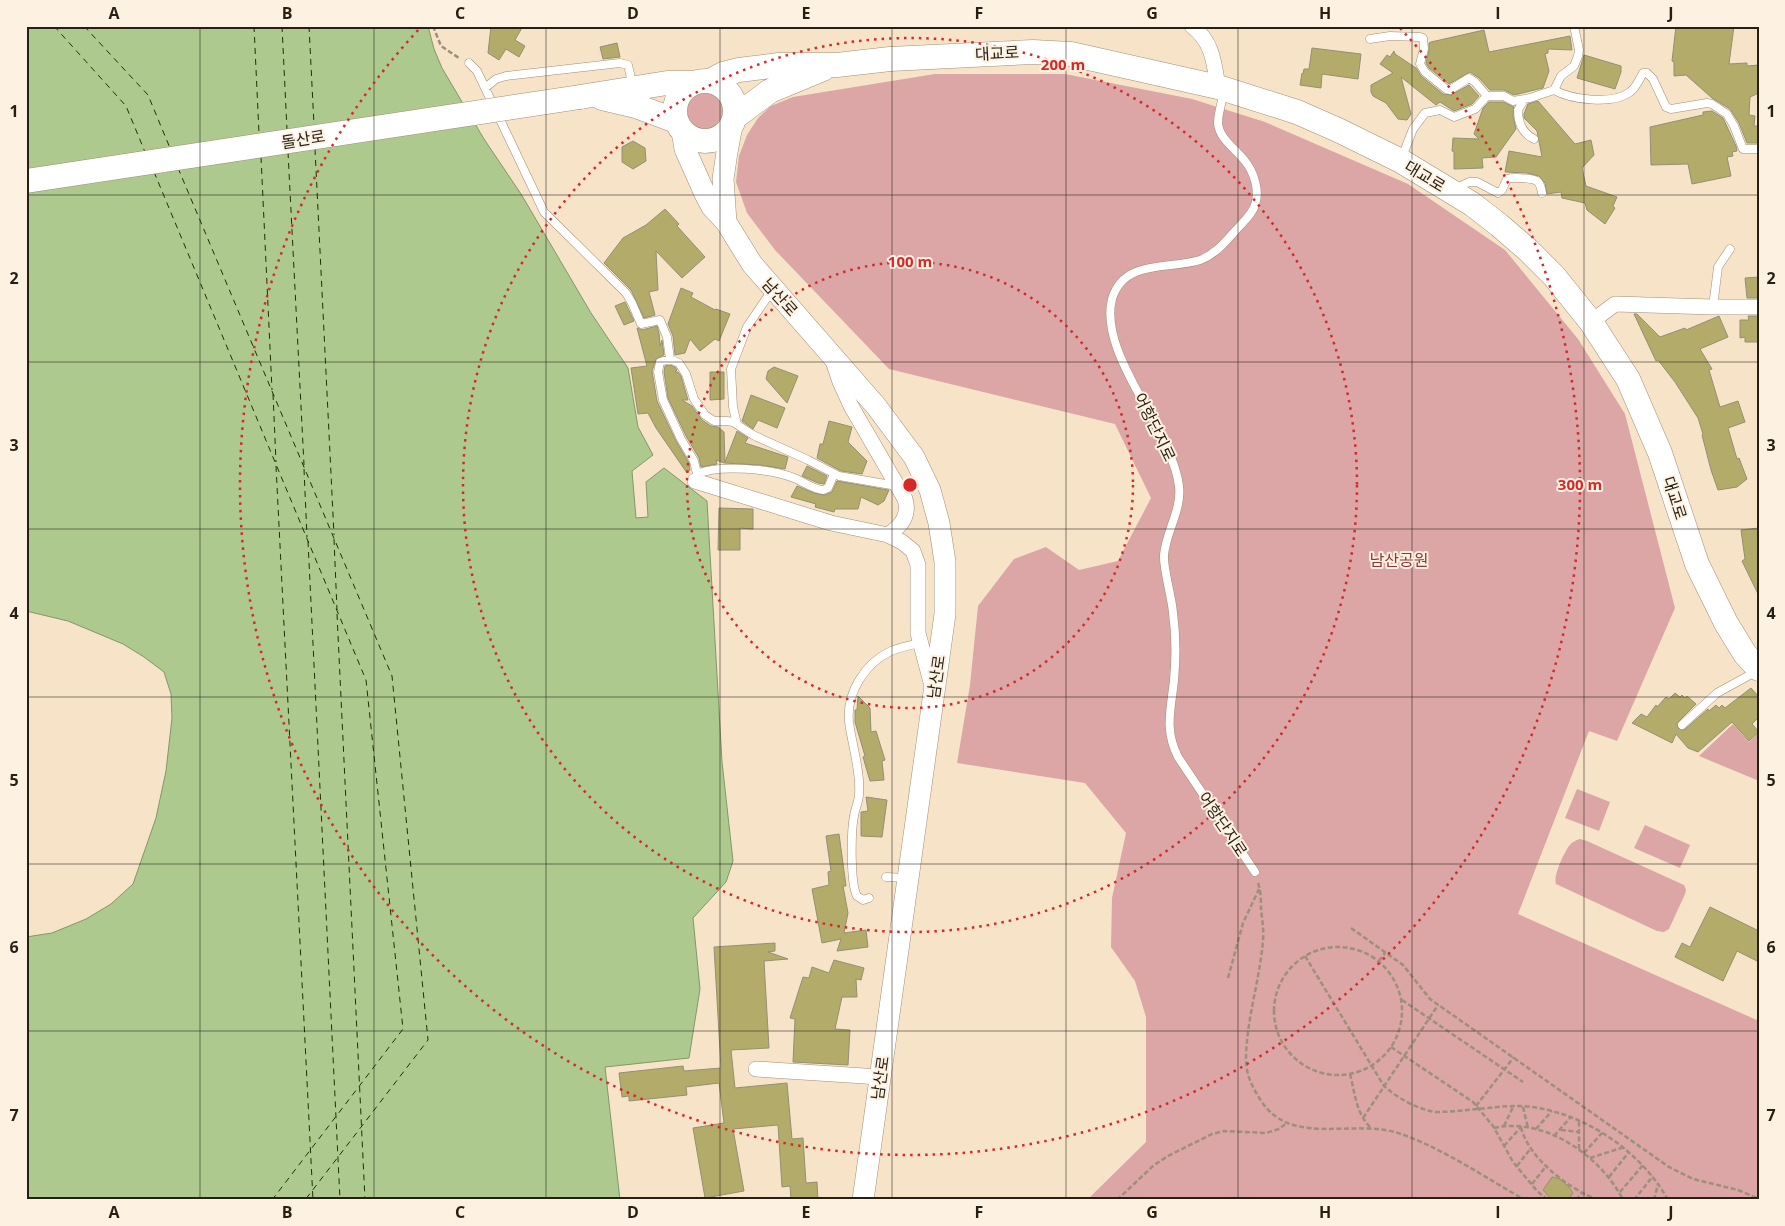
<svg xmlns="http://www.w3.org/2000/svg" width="1785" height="1226" viewBox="0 0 1785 1226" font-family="'Open Sans','Noto Sans KR',sans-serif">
<rect width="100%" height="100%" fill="#f7e3c8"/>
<!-- green -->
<path fill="#dba6a5" d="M935 74H1065L1192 99 1265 122 1408 184 1505 250 1578 339 1625 414 1675 608 1617 741 1589 731 1518 914 1759 1021V1200H1087L1146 1142V1017L1135 981 1111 947 1112 898 1126 833 1085 783 957 763 970 685 978 606 1014 559 1046 547 1079 570 1118 561 1151 498 1115 424 889 369 775 250 747 213 736 182 739 156 747 135 758 118 771 106 793 97Z
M684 111a21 21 0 1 1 42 0a21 21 0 1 1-42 0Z
M1733 724 1749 742 1759 733V781L1699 756Z
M1577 789 1610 802 1599 831 1565 818Z
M1645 825 1690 845 1680 868 1634 848Z
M1580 839 1587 841 1684 885 1686 890 1685 894 1669 929 1664 932 1657 931 1556 884C1553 876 1564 853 1569 846 1572 842 1576 840 1580 839Z"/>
<!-- water -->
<path fill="#adc98e" stroke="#84966a" d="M26 26H428L434 49 442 68 484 139 521 194 591 313 628 368 638 427 653 455 632 471 636 518 648 517 646 482 664 468 707 501 722 762 733 861 726 882 693 918 700 989 689 1058 605 1067 620 1200H26V937L52 933 86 919 111 904 133 884 156 818 166 771 172 718 171 694 164 672 144 657 123 644 68 621 26 611Z"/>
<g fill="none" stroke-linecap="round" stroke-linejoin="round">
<!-- ferry -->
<path stroke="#1f3004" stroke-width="1" stroke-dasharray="6 5" stroke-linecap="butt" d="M54 26 126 106 145 152
M84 26 148 95 170 148
M254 26 259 133
M282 26 287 130
M309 26 314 125
M315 149 334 535
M288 152 304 465
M261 157 272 390
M178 168 392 676 428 1040 305 1200
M154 172 366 680 403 1029 272 1200
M273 394 276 462
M276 466 313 1200
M304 469 307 537
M334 539 337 610
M308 541 340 1200
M337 614 365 1200"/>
</g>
<!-- building -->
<path fill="#b3ab6a" stroke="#939073" d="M491 26H523L515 40 525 46 519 57 506 49 499 60 488 53Z
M1676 26H1734L1729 64 1747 63V66L1759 65V93L1750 97 1749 115 1755 116 1754 126H1759V143H1747L1739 123 1730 109 1712 98 1686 75 1674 76V62L1672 61Z
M1484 30 1489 52 1570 36 1572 50 1548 49V53L1545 54 1549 71 1543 88 1514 95 1504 90H1490L1479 78 1470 72 1449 84 1429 68 1426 63 1429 50V43L1431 42Z
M617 43 620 57 603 59 600 47Z
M1312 48 1361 54 1358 79 1322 74 1321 88 1300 85 1302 73 1303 74 1304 69H1309Z
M1394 51 1395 54 1416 68 1421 76 1443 94 1451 95 1469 85 1479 96 1472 104 1454 111 1440 102 1436 105 1401 77 1411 114 1407 120 1398 119 1386 103 1373 96 1371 92V85L1393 73 1380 64 1387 55 1390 57Z
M1584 55 1621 66V72L1615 89 1577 78Z
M1538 101 1575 144 1591 140 1594 155 1582 168 1586 186 1617 197 1613 206 1615 208 1605 224 1587 210 1585 203 1562 198 1561 192 1547 194 1545 183 1539 176 1527 173 1505 172 1509 151 1542 157 1537 131 1524 118V114L1528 104Z
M1489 102H1503L1514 107 1513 116 1516 129 1496 157 1482 158 1483 168 1454 169V152L1452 151 1453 138 1479 139 1474 134 1483 108Z
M1712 111 1723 118 1736 146 1737 151 1732 152 1733 156 1727 157 1731 176 1692 184 1688 164 1651 165 1650 127 1703 115V112Z
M633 141 645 148 646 161 633 169 622 162V147Z
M665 209 679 224 677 226 705 257 682 278 656 251 658 290 649 292 655 315 644 318 631 290 604 263 623 238 646 225Z
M1759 277V298H1747L1745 278Z
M681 288 693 293 691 297 715 310 716 309 730 314 719 341 715 339 700 351 690 339 685 353 675 355 673 336 668 324Z
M625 302 634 321 624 325 615 306Z
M1634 314H1637L1660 337 1685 328 1686 330 1719 316 1728 337 1700 349 1712 369 1709 370 1720 407 1738 401 1745 422 1728 428 1737 459 1739 458 1747 479 1737 487 1718 490 1711 470 1702 435 1703 434 1698 418 1675 382 1658 360 1656 361Z
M1748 316H1759V342H1745V337L1740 338V320H1749Z
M657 326 659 333 660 346 662 340 664 355 656 359 652 371 657 401 676 441 689 463 690 470 687 473 656 428 648 413 638 414 631 368 647 366 637 328 642 330Z
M670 365 675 367 677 370 675 372H678L681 376 688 400H682L692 406 702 420 711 426 718 427 724 432 725 462 737 431 748 438 745 443 788 457 785 469 760 465 724 463 716 460 717 464 701 467 699 458 686 436 668 398 664 372 665 366Z
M774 367 798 376 787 403 766 379 768 371Z
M710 372H724V399L710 400Z
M751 395 785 408 777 428 758 420 753 429 742 421Z
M829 421 852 427 848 442 867 461 862 474 841 471 817 458 820 444H823Z
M807 466 827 476 824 484 818 483 802 476Z
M837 481 888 490H889L884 501 878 505 861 497 858 509H835L834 512 815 507 816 504 791 497 797 486 814 493 825 495 832 492Z
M719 508 753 509V529L740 528V550H718Z
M1759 528V596L1742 561 1745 559 1741 530Z
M1751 688 1759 697V717L1752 724 1759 732 1749 741 1732 722 1698 752 1688 748 1676 734 1672 743 1632 723 1641 714 1647 717 1656 705 1657 707 1666 697 1669 699 1675 693 1680 697 1682 695 1685 698 1687 696 1696 704 1677 723 1678 728 1684 730 1708 709 1709 711 1716 705 1719 708 1722 705 1725 708Z
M858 696 870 708 871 732 876 731 885 760 882 761 884 780 870 781 863 757 865 756 855 722V710H857Z
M866 797 887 800 882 837 861 836V812L868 811Z
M839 834 844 871 846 886H843L848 913 844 933 866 930 868 947 837 951 841 939 822 943 812 889 829 885 828 872 831 871 826 836Z
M1710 907 1759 931V962L1737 951 1723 981 1675 957 1682 943 1690 947Z
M775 943V951L768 952 788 959 764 961 769 1048 731 1050 735 1088 787 1083 792 1139 803 1138 806 1183 817 1182 818 1200H791L790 1186 782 1187 778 1125 733 1129 744 1191 705 1198 693 1128 724 1123 719 1083 686 1087 687 1095 629 1101V1096L622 1097 619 1073 683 1066 684 1071 721 1068 714 947Z
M834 960 864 968 861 980 856 979 857 997H842L835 1029 850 1030 848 1065 793 1062 795 1019 790 1018 803 977 809 978 812 967 829 973Z
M1552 1177 1560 1179 1569 1187 1573 1193 1568 1200H1552L1543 1190Z"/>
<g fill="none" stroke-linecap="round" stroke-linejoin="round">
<defs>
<path id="lane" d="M1370 39 1390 36 1420 37 1423 38 1424 49 1420 64 1425 72 1446 89 1450 90 1469 78 1475 82 1487 96
M469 63 477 71 544 212 626 293 632 303 641 324 660 320 667 337 670 359
M485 88 496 79 506 76 620 63 628 65 633 87
M1554 90 1561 76 1574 66 1578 56 1579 50 1574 26
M1224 92C1222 102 1218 113 1218 123 1219 139 1236 149 1245 161 1254 172 1260 191 1255 205 1252 215 1242 223 1236 230 1225 242 1216 254 1200 260 1171 270 1124 258 1112 299 1098 355 1172 429 1179 486 1182 510 1166 531 1164 555 1163 569 1172 597 1173 613 1176 635 1176 659 1174 680 1171 710 1164 729 1178 757L1255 872
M1524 100 1518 110C1518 123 1522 133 1534 139
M1402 157 1413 129 1425 113 1440 110 1454 117 1475 109 1487 96H1504L1513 101 1530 98 1554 90C1572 100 1613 105 1630 92 1636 88 1639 80 1643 73H1647L1653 79 1666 107 1671 109 1707 103 1712 104 1727 114 1734 126 1743 149H1759
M1454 189 1469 182H1477L1498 193 1502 190 1507 179C1512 177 1532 178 1537 181 1541 184 1541 189 1542 193
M1713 307 1718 267 1730 249
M737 424 733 407 731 369 747 327 772 290
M697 474C720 464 772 469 794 478 804 482 813 489 823 490L828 488 834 474
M695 481 697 474 694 461 681 439 663 400 658 372 660 362 670 359 679 363 686 374 694 399 705 415 714 421H727L733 422 753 435 808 460 839 476 897 486
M1682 725 1717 693 1757 671
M886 877 907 878
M869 898 863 900 857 896C850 883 851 831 854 816 855 808 859 802 859 794 861 772 852 745 849 722 846 693 865 663 891 651 900 647 911 645 921 643"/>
<path id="street" d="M1192 26C1213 42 1214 63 1218 87
M1591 322 1615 304 1713 307H1759
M833 361 840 382 851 406 905 499C910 516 901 526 888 535
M695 481 831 523 888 535 902 542 913 551 918 565V633L932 686
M756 1069 880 1077"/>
<path id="secondary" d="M682 131 685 149 705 194 712 207 726 222 752 264 876 406 914 457 930 490 939 523 945 562V614L863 1200
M726 222 723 179 727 152 732 125"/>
<path id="primary" d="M675 111a30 30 0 1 1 60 0a30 30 0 1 1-60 0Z
M710 81 723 74 739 70 779 65H837L890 59 1033 52 1071 54 1218 87 1297 112 1338 130 1401 161 1472 204 1499 225 1528 250 1554 276 1591 322 1628 379 1660 453 1697 564 1726 623 1745 654 1759 669
M580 97 667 83H693
M602 98 636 106 676 121
M735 117 770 91 823 69"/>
</defs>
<!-- lane casing -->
<use href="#lane" stroke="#a18e76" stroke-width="9"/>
<!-- street casing -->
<use href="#street" stroke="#a18e76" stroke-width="16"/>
<!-- secondary casing -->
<use href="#secondary" stroke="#a18e76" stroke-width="22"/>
<!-- primary casing -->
<use href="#primary" stroke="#a18e76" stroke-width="25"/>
<!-- path -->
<path stroke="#9e8f7b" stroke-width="2.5" stroke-dasharray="5 2.5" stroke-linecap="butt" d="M433 26 441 46 459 58
M1258 883C1261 891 1261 901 1261 909 1262 919 1264 930 1263 940 1260 980 1246 1020 1246 1060 1246 1074 1252 1087 1260 1099 1290 1149 1355 1117 1401 1134 1442 1148 1486 1178 1525 1200
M1351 928 1403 965 1430 999 1669 1167 1693 1179 1738 1190 1759 1199
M1274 1011a64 64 0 1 1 128 0a64 64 0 1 1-128 0Z
M1305 956 1384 1086C1399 1099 1415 1108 1435 1112 1463 1112 1491 1106 1519 1106 1578 1108 1640 1149 1668 1200
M1379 961 1385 953
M1228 978 1243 923 1259 889
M1402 1000 1523 1082
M1391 1047 1473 1102 1493 1126 1513 1162 1537 1191 1548 1200
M1350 1074C1355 1093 1356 1114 1371 1128
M1476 1106 1514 1057
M1523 1107 1528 1128
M1363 1118 1438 1005
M1504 1126 1513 1107
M1521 1127C1528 1158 1569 1189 1598 1200
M1494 1128C1544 1116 1602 1157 1623 1200
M1536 1129 1552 1111
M1561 1130 1579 1132
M1554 1136 1570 1118
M1504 1146 1521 1127
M1579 1149V1122
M1584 1153 1602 1133
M1590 1158 1624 1147
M1517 1166 1531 1148
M1609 1177 1629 1152
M1532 1184 1547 1165
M1620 1192 1643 1165
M1117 1200 1154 1165 1168 1156 1212 1134 1224 1131 1266 1133 1279 1129 1287 1123
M1576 1200 1582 1193
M1634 1200 1653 1176
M1654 1200 1658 1184"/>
<!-- lane -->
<use href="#lane" stroke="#fff" stroke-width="8"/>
<!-- street -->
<use href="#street" stroke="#fff" stroke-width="15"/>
<!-- secondary -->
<use href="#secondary" stroke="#fff" stroke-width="21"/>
<!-- primary -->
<use href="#primary" stroke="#fff" stroke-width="24"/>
<defs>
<path id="primary-bridge" d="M26 181 580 97"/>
</defs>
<!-- primary-bridge casing -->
<use href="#primary-bridge" stroke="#a18e76" stroke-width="25" stroke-linecap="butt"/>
<!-- primary-bridge -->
<use href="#primary-bridge" stroke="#fff" stroke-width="24"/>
</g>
<!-- grid -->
<path fill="none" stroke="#261f15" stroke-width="1" stroke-opacity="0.55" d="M200 26V1200M374 26V1200M546 26V1200M720 26V1200M892 26V1200M1066 26V1200M1238 26V1200M1412 26V1200M1584 26V1200M26 195H1759M26 362H1759M26 529H1759M26 697H1759M26 864H1759M26 1031H1759"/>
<!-- distance rings -->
<g fill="none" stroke="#d62828" stroke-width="2.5" stroke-dasharray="2.5 5">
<circle cx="910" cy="485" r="223"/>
<circle cx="910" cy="485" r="447"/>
<path d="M1400 28A670 670 0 1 1 420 28"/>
</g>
<g text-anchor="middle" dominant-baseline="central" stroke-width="4" stroke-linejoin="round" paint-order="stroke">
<!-- street labels -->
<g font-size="16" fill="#261f15" stroke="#fdf1e1">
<text transform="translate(997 53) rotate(-3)">대교로</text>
<text transform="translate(303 139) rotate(-9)">돌산로</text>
<text transform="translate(1425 176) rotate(31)">대교로</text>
<text transform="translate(780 297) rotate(48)">남산로</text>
<text transform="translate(1155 427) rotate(64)">어항단지로</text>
<text transform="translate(1675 498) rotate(72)">대교로</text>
<text transform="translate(936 677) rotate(-82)">남산로</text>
<text transform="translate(1223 824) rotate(56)">어항단지로</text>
<text transform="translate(880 1078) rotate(-82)">남산로</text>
</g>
<!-- park labels -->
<g font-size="16" fill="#8b363a" stroke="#fdf1e1">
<text x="1399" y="560">남산공원</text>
</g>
</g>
<circle cx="910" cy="485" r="8" fill="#d62828" stroke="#fdf1e1" stroke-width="2.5"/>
<g font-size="15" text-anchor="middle" font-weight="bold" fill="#d62828" stroke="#fdf1e1" stroke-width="4" stroke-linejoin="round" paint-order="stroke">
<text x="1063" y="70">200 m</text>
<text x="910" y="267">100 m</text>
<text x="1580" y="490">300 m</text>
</g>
<!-- border -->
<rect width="1785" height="1226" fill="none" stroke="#fdf1e1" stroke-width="55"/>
<rect x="28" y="28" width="1730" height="1170" fill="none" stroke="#261f15" stroke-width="2"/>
<g font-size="16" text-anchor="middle" font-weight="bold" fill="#261f15">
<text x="114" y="19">A</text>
<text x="287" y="19">B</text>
<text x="460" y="19">C</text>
<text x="633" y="19">D</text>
<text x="806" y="19">E</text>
<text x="979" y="19">F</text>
<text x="1152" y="19">G</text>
<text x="1325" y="19">H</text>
<text x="1498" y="19">I</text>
<text x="1671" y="19">J</text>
<text x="14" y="117">1</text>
<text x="1771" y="117">1</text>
<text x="14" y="284">2</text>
<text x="1771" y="284">2</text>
<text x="14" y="451">3</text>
<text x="1771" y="451">3</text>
<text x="14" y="619">4</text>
<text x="1771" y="619">4</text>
<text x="14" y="786">5</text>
<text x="1771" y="786">5</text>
<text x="14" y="953">6</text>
<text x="1771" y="953">6</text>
<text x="14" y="1121">7</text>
<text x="1771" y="1121">7</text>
<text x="114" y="1218">A</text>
<text x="287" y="1218">B</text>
<text x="460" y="1218">C</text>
<text x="633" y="1218">D</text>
<text x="806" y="1218">E</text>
<text x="979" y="1218">F</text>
<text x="1152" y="1218">G</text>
<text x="1325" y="1218">H</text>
<text x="1498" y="1218">I</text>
<text x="1671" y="1218">J</text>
</g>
</svg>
